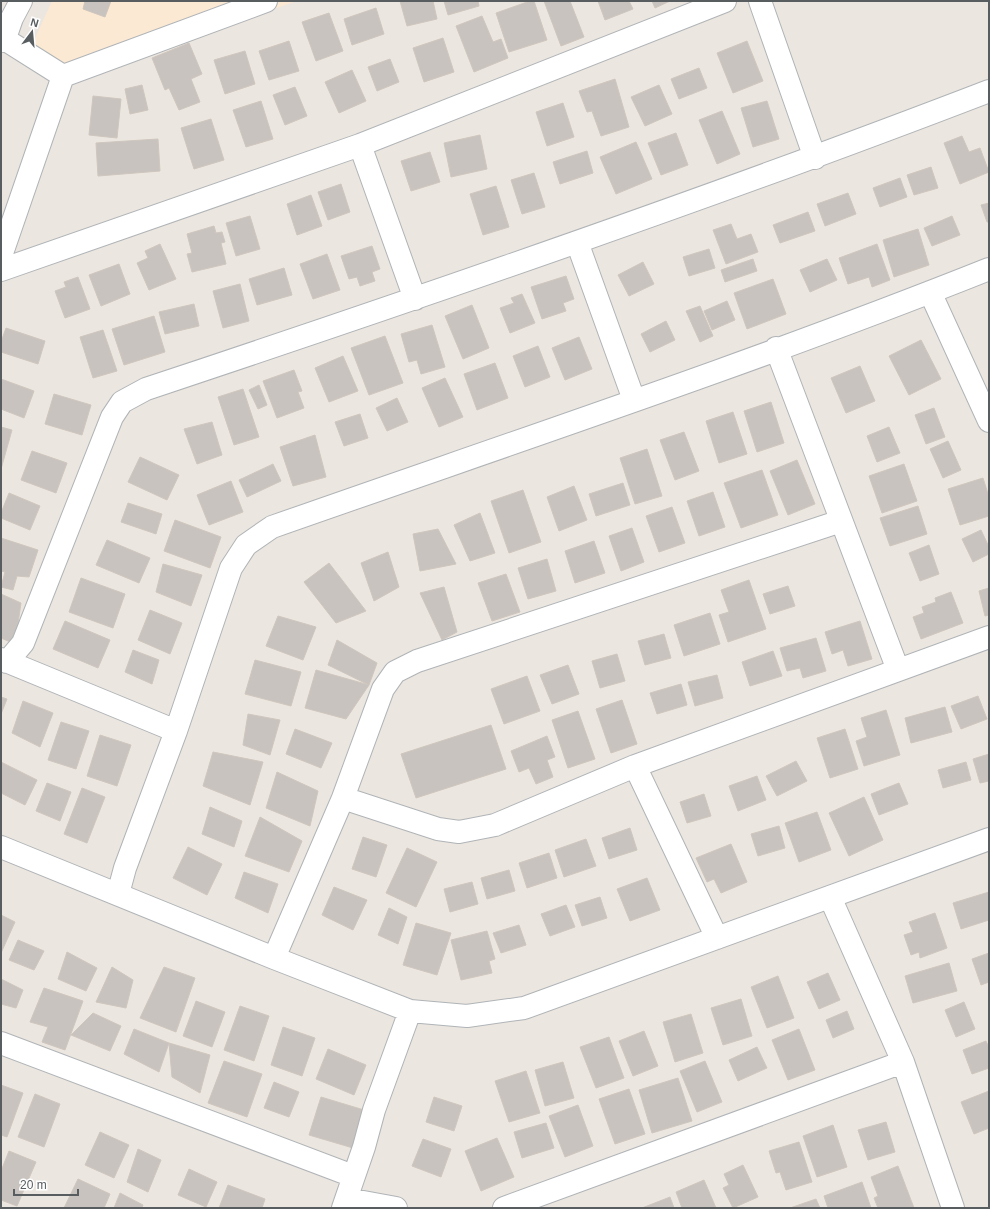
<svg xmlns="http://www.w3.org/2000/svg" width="990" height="1209" viewBox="0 0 990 1209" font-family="Helvetica,sans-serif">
<rect width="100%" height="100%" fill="#ebe6df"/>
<!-- commercial -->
<path fill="#fce9d3" d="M52 1H297L67 80 32 45Z"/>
<!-- building -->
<path fill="#c8c3be" stroke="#cfc6be" d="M85 1H111L105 17 83 9Z
M400 1H433L437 19 407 26Z
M444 1H478L479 6 448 15Z
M530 1H534L547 40 509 52 496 13Z
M544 1H570L584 37 561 46Z
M598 1H629L633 9 605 20Z
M652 1H670L655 8Z
M376 8 384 34 352 45 344 19Z
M329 13 343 51 316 61 302 22Z
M482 16 493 42 501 39 508 58 474 72 456 26Z
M443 38 454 72 424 82 413 48Z
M289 41 299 71 269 80 259 51Z
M747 41 763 81 733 93 717 53Z
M189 43 202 74 191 79 200 102 179 110 169 88 165 90 152 58Z
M245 51 255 84 225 94 214 60Z
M390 59 399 82 377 91 368 67Z
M699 68 707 88 679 99 671 79Z
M352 70 366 101 339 113 325 82Z
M615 79 629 127 601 136 592 111 587 112 579 91Z
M142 85 148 110 130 114 125 89Z
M659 85 672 114 645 126 631 97Z
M295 87 307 116 285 125 273 95Z
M93 96 121 99 117 138 89 135Z
M261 101 273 139 246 147 233 110Z
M767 101 779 139 753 147 741 108Z
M563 103 574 137 547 146 536 112Z
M722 111 740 154 717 164 699 120Z
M211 119 224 160 194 169 181 128Z
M676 133 688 165 661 175 648 143Z
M480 135 487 169 451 177 444 143Z
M962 136 969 152 980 148 989 172 960 184 944 143Z
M158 139 160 171 98 176 96 143Z
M636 142 652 179 616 194 600 157Z
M587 151 593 173 560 184 553 162Z
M430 152 440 182 411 191 401 161Z
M931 167 938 188 914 195 907 175Z
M534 173 545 207 522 214 511 180Z
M900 178 907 197 880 207 873 188Z
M341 184 350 212 328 220 318 192Z
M496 186 509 227 483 235 470 194Z
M848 193 856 214 825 226 817 204Z
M311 195 322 226 297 235 287 204Z
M989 203V222H987L981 205Z
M808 212 815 231 780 243 773 225Z
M250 216 260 249 236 256 226 223Z
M952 216 960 235 932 246 924 228Z
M731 224 737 239 751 234 758 252 726 264 713 230Z
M214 226 216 233 222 232 225 242 221 243 226 264 192 272 187 254 192 253 187 234Z
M918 229 929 265 894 277 883 240Z
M160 244 176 279 149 290 137 263 148 258 145 251Z
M877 244 890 280 872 287 869 277 848 284 839 258Z
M372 246 380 269 372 272 375 281 360 286 357 277 349 279 341 256Z
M709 249 715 268 689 276 683 257Z
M327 254 340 290 313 299 300 264Z
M753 259 757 271 725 282 721 270Z
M827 259 837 280 810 292 800 270Z
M643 262 654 284 629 296 618 275Z
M119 264 130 294 101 306 89 275Z
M284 268 292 295 257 305 249 279Z
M566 276 574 299 563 303 566 311 542 319 531 287Z
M78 277 90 309 65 318 55 291 66 287 64 282Z
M773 279 786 314 747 329 734 293Z
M240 284 249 321 223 328 213 291Z
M522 294 535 323 510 333 500 308 514 303 511 298Z
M727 301 735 320 712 330 704 311Z
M194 304 199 326 165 334 159 312Z
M472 305 489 348 463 359 445 316Z
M700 306 713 336 700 342 686 311Z
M154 316 165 352 124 365 112 329Z
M666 321 675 340 650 352 641 334Z
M432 325 445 367 421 374 417 360 409 362 401 334Z
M6 328 45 341 38 364 1 352V342Z
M103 330 117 371 93 378 80 337Z
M385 336 403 383 369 395 351 348Z
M579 337 592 369 565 380 552 348Z
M921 340 941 379 909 395 889 356Z
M538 346 550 377 525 387 513 356Z
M343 356 358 391 329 402 315 368Z
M495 363 508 398 477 410 464 374Z
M860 366 875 401 846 413 831 378Z
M294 370 302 391 298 392 304 408 277 418 263 381Z
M445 378 463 417 439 427 422 388Z
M1 379 34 391 24 418 1 409Z
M259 385 267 405 258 409 249 390Z
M243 389 259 437 234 445 218 397Z
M54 394 91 405 82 435 45 424Z
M397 398 408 422 387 431 376 408Z
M771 402 784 443 757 452 744 411Z
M934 408 945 437 926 444 915 415Z
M733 412 747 454 719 463 706 421Z
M360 414 368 438 344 446 335 422Z
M212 422 222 455 197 464 184 429Z
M1 427 12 430 1 469Z
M889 427 900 453 877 462 867 436Z
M684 432 699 471 675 480 660 440Z
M315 435 326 477 293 486 280 447Z
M948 441 961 470 943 478 930 449Z
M647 449 662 496 635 504 620 458Z
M32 451 67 463 56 493 21 480Z
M140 457 179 475 167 500 128 482Z
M797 460 815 504 788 515 770 471Z
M273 464 281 481 247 497 239 480Z
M904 464 917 501 882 513 869 476Z
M762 470 778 515 741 528 724 483Z
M983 478 989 497V516L960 525 948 489Z
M231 481 243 512 209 525 197 495Z
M623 483 630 505 596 516 589 494Z
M574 486 587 520 559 531 547 497Z
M523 490 541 542 509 553 491 501Z
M713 492 725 527 699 536 687 501Z
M9 493 40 506 30 530 1 518V513Z
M128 503 162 514 156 534 121 522Z
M918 506 927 534 890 546 880 518Z
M672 507 685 543 659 552 646 516Z
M480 513 495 553 470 561 454 525Z
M175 520 221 537 210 568 164 551Z
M632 528 644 562 621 571 609 536Z
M438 529 456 564 420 571 413 534Z
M981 530 989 547V554L973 562 962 539Z
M1 538 38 550 29 577 17 576 13 590 1 587 5 572 1 571Z
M107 540 150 558 139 583 96 565Z
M594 541 605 573 575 583 565 551Z
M929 545 939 574 920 581 909 553Z
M388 552 399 587 374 601 361 563Z
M547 559 556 591 528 599 518 568Z
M329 563 366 611 336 623 304 582Z
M163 564 202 575 191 606 156 592Z
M506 574 520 612 492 621 478 583Z
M81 578 125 594 113 628 69 612Z
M749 580 766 629 728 642 719 615 729 612 721 590Z
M788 586 795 606 770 614 763 594Z
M444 587 457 632 442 640 420 593Z
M989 588V615L985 616 979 591Z
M951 592 963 623 921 639 913 617 924 613 922 607 936 602 935 598Z
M1 594 21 603 15 644 1 638Z
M150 610 182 623 170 654 138 640Z
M710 613 720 644 684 656 674 625Z
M278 616 316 627 303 660 266 646Z
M65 621 110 640 98 668 53 649Z
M860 621 872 659 848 666 843 650 832 654 825 632Z
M664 634 671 658 645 665 638 641Z
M816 638 826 671 803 678 800 668 787 671 780 648Z
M337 640 377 663 369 685 328 665Z
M133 650 159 660 152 684 125 672Z
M773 651 782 676 750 686 742 662Z
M617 654 625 681 600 688 592 661Z
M255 660 301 672 291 706 245 694Z
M568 665 579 694 552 704 540 675Z
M316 670 369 685 346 719 305 708Z
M717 675 723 698 695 706 688 682Z
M527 676 540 711 504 724 491 689Z
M681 684 687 705 657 714 650 693Z
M978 696 987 719 961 729 951 706Z
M1 697 7 699 1 714Z
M622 700 637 744 611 753 596 709Z
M23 701 53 713 40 747 12 733Z
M945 707 952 732 911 743 905 718Z
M886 710 900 755 864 766 856 741 867 737 861 718Z
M578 711 595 759 568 768 552 720Z
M248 714 280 720 270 755 243 745Z
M61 722 89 731 76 769 48 760Z
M491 725 506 769 416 798 401 754Z
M295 729 332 743 321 768 286 754Z
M845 729 858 769 830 778 817 738Z
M100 735 131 745 117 786 87 776Z
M547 736 555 757 547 760 553 777 536 784 529 768 519 772 511 751Z
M213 752 263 762 250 805 203 786Z
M989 754V781L980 783 973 759Z
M796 761 807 781 777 796 766 776Z
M1 762 37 780 25 805 1 793Z
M966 762 971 780 943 788 938 770Z
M277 772 318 791 310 826 266 808Z
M757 776 766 800 738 811 729 786Z
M47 783 71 792 60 821 36 811Z
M899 783 908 804 879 815 871 794Z
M82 788 105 797 87 843 64 834Z
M704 794 711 816 687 823 680 802Z
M864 797 883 840 849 856 829 813Z
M210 807 242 821 234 847 202 834Z
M817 812 831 850 799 862 785 823Z
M260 817 302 841 289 872 245 856Z
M779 826 785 848 758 856 751 834Z
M630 828 637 850 609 859 602 838Z
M363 837 387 845 376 877 352 869Z
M586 839 596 866 564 877 555 850Z
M731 844 747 882 721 893 714 879 707 882 696 858Z
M188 847 222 864 207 895 173 878Z
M407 848 437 862 416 907 386 893Z
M549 853 557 878 527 888 519 863Z
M509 870 515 891 487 899 481 878Z
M244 872 278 884 268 913 235 898Z
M647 878 660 910 630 921 617 889Z
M472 882 478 904 450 912 444 889Z
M334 887 367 900 353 930 322 915Z
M989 892V920L961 929 953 903Z
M600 897 607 918 582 926 575 905Z
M566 905 575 927 550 936 541 914Z
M389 908 407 917 398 944 378 935Z
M935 913 947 948 920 958 919 952 911 955 904 935 913 932 909 922Z
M1 915 15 922 1 953Z
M416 923 451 933 437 975 403 965Z
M519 925 526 945 501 953 493 933Z
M487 931 495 959 489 961 492 973 461 980 451 940Z
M18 940 44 951 34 970 9 960Z
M67 952 97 968 86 991 58 979Z
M989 953V982L981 985 972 959Z
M949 963 957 991 913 1003 905 976Z
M112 967 133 980 126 1008 96 1002Z
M164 967 195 978 176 1032 140 1018Z
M828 973 840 1000 819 1009 807 982Z
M778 976 794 1018 767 1028 751 987Z
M1 979 23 990 16 1008 1 1004Z
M44 988 83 1001 65 1050 42 1042 48 1027 30 1022Z
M741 999 752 1036 723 1045 711 1008Z
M196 1001 225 1012 212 1047 183 1036Z
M964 1002 975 1029 956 1037 945 1010Z
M240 1006 269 1016 254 1061 224 1050Z
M847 1011 854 1029 833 1038 826 1020Z
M93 1013 121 1026 110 1051 71 1035Z
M691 1014 703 1053 675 1062 663 1022Z
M283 1027 315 1038 302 1076 271 1065Z
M134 1029 169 1043 159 1072 124 1054Z
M799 1029 815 1070 788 1080 772 1040Z
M644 1031 658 1066 633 1076 619 1041Z
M609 1037 624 1078 596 1088 580 1047Z
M986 1041 989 1048V1068L972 1074 963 1050Z
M169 1043 210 1055 200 1093 172 1077Z
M757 1047 767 1068 738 1081 729 1060Z
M328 1049 366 1065 354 1095 316 1079Z
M224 1061 262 1074 247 1117 208 1103Z
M705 1061 722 1102 697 1112 680 1071Z
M563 1062 574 1098 545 1106 535 1070Z
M526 1071 540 1113 509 1122 495 1081Z
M678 1078 692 1121 652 1133 639 1090Z
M274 1082 299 1092 289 1117 264 1108Z
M1 1085 23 1093 7 1137 1 1135Z
M629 1089 645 1134 615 1144 599 1099Z
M989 1091V1128L974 1134 961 1102Z
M35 1094 60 1104 44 1147 18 1137Z
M321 1097 364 1110 353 1148 309 1135Z
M434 1097 462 1106 454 1131 426 1122Z
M578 1105 593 1146 565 1157 549 1116Z
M886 1122 895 1152 868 1160 858 1130Z
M546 1123 554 1148 522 1158 514 1132Z
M833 1125 847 1167 817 1177 803 1136Z
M100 1132 129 1145 114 1178 85 1165Z
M497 1138 514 1177 481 1191 465 1151Z
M423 1139 451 1149 441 1177 412 1166Z
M799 1142 812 1182 786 1190 780 1172 776 1173 769 1151Z
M138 1149 161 1160 148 1192 127 1182Z
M9 1151 36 1162 17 1206 1 1200V1171Z
M743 1165 758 1197 733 1208 723 1188 729 1185 724 1174Z
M898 1166 914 1208H878L874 1198 878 1196 871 1177Z
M189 1169 217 1182 206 1207 178 1195Z
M78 1179 110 1194 104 1208H64Z
M704 1180 716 1208H682L676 1192Z
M862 1182 871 1208H828L824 1196Z
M228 1185 265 1199 262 1208H219Z
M120 1193 143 1205 142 1208H114Z
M670 1197 674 1208H642Z
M816 1199 820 1208H790Z"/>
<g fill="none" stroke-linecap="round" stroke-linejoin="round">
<defs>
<path id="minor" d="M760 1 815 158
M1 37 63 76
M4 41 12 18 21 1
M360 145 415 299
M577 242 634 400
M1 256 63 76 266 1
M1 270 360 145 725 1
M930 292 989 421
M776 348 898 670
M1 659 176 731
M7 662 23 643 112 417 122 402 146 389C429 295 711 198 989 91
M635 766 717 938
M343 798 438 829 459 832 495 825 635 766 989 637
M1 847 274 958 410 1011 467 1016 524 1008 989 839
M118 894 125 868 176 731 231 568 246 545 272 527C511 443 753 363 989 269
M830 897 903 1062 953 1208
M274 958 343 798 383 689 395 672 417 661 841 521
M1 1043 353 1176
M347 1199 396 1208
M343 1208 364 1147 374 1110 410 1011
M504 1208 903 1062"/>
</defs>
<!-- minor casing -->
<use href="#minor" stroke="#b0b4b7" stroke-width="24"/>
<!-- minor -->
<use href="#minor" stroke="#fff" stroke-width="22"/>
</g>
<!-- border -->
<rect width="990" height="1209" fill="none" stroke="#585d60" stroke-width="4"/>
<!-- north arrow -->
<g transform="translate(32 32) rotate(16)" stroke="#ffffff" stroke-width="3" paint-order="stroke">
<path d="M0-3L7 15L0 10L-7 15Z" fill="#585d60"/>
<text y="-6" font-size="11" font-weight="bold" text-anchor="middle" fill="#585d60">N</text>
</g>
<!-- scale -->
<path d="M14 1189v6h64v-6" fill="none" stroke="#585d60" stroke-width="2"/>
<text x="20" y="1189" font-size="12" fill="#585d60" stroke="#ffffff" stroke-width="3" paint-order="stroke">20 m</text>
</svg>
